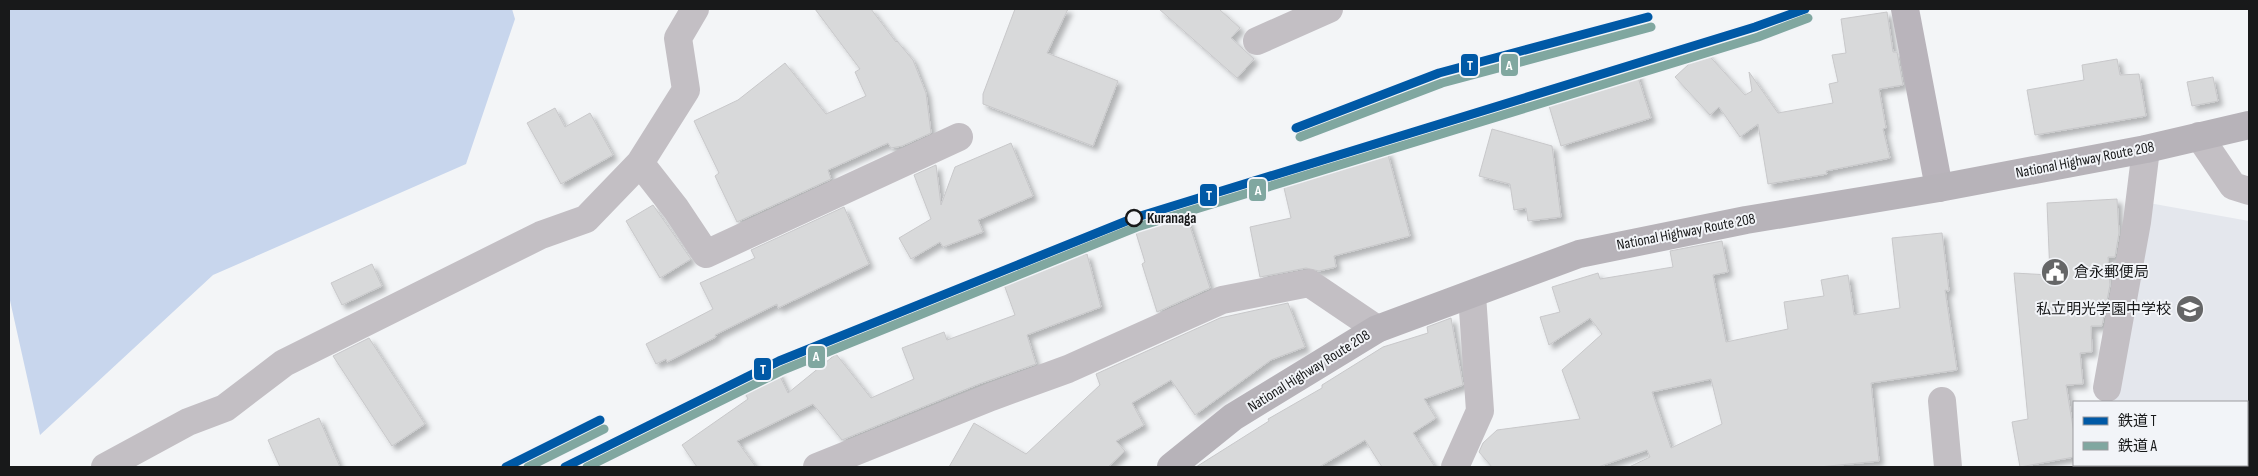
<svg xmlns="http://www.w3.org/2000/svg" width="2258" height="476" viewBox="0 0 2258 476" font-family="'Sofia Sans Condensed','Noto Sans JP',sans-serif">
<defs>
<filter id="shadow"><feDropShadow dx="4.5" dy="4.5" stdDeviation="2.5" flood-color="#0004"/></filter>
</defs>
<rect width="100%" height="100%" fill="#f3f5f7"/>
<!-- built -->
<path fill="#e4e7ed" d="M2149 203 2249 221V467H2096L2097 465H2247V402H2113Z"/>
<!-- forest -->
<path fill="#c8d6ed" d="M9 9H512L515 19 466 164 213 275 40 435 9 296Z"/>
<!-- building -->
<path fill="#d8d9da" stroke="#c8c8ca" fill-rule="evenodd" filter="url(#shadow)" d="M815 9H871L896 42 897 41 913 60 926 93 931 133 902 146 891 148 888 143 828 170 831 179 737 222 715 176 719 173 694 121 738 100 785 63 826 114 866 96 855 72 860 69Z
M1015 9H1068L1047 53 1118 81 1093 146 983 104V94Z
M1159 9H1219L1240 28 1231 38 1254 59 1237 78Z
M1887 12 1893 52H1897L1903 85 1879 89 1886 128 1883 129 1890 158 1826 171 1827 174 1768 184 1758 124 1740 137 1719 107 1710 115 1675 77 1704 50 1745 95 1752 91 1749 72 1778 113 1833 103 1829 84 1838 82 1832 55 1846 53 1841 19Z
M2117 59 2120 75 2139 74 2146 116 2035 135 2027 90 2084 80 2082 65Z
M1636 71 1651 118 1561 146 1547 99Z
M2213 77 2218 101 2192 106 2187 82Z
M555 108 565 127 590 113 613 155 561 184 527 123Z
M1492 129 1552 146 1561 217 1528 221 1526 208 1514 210 1510 184 1479 176Z
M1011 143 1033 196 978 220 983 232 943 247 940 242 911 259 899 238 931 219 914 175 936 165 941 205 955 167Z
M1387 151 1410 236 1334 256 1336 267 1319 271 1306 268 1260 277 1250 227 1291 218 1281 175 1326 165 1327 168Z
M2117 199 2119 233 2115 257H2108L2110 285 2102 326H2091L2092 352 2080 353 2083 384 2066 385 2074 433V457L2020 467 2012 422 2028 419 2014 273 2050 275 2047 203Z
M653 205 691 259 660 278 626 221Z
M844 207 869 264 778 308 777 304 715 335 716 337 667 362 666 359 656 364 646 344 713 309 700 283 755 258 751 250Z
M1187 217 1210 288 1157 312 1142 264 1145 262 1136 233Z
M1942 233 1949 291 1945 290 1957 370 1871 383 1879 461 1819 467H1629L1650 457 1647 450 1598 467H1492L1479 452 1483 443 1497 430 1580 419 1562 370 1602 334 1590 318 1549 345 1540 317 1560 312 1552 287 1598 273 1600 279 1673 267 1670 251 1722 241 1728 272 1713 275 1726 342 1788 329 1784 302 1824 296 1821 280 1848 275 1854 315 1900 308 1892 238ZM1711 379 1722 424 1671 448 1652 392Z
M1087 254 1101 307 1027 335 1036 364 979 384 842 440 813 404 737 441 756 467H697L682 445 748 399 742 387 777 370 788 393 836 354 871 398 914 379 902 348 944 332 947 340 1015 315 1002 279 1058 258 1059 261Z
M372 264 382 286 342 305 331 283Z
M1288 303 1305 347 1271 360 1195 415 1171 380 1132 403 1144 425 1116 441 1125 451 1108 467H949L974 423 1026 454 1100 385 1096 374 1220 318Z
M1451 318 1463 385 1424 399 1436 418 1413 433 1435 467H1382L1365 440 1319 467H1196L1269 421 1268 419 1322 388V385L1383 347 1428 333 1427 327Z
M369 338 425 424 392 446 333 356Z
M319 418 340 467H280L268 440Z"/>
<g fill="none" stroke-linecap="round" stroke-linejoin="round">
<!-- street -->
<path stroke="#c3bfc4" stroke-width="28" d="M1257 41 1329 9
M2199 136 2233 186 2249 191
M640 163 676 209 706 254 959 137
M2107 388 2137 222 2146 149
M1942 401 1948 467
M105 467 188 422 225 408 284 363 541 235 586 219 640 163 686 90 678 38 695 9
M817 467 991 397 1068 369 1222 300 1309 283 1377 329
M1455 467 1480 411 1472 295"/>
<!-- secondary -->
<path stroke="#b9b4bb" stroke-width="28" d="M1905 9 1939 188"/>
<!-- highway -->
<path stroke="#b7b3b9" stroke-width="28" d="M1171 467 1233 417 1377 329 1579 254 1746 220 1939 188 2146 149 2249 125"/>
<defs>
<path id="rail-1" d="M1296 128 1439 73 1648 17
M506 467 600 420
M565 467 779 361 1134 218 1755 27 1805 9"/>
<path id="rail-2" d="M1300 137 1442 83 1651 27
M528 467 604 429
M587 467 783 370 1137 227 1758 37 1808 18"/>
</defs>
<!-- rail-1 casing -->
<use href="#rail-1" stroke="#f2f4f8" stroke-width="12"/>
<!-- rail-2 casing -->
<use href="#rail-2" stroke="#f2f4f8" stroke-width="12"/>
<!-- rail-1 -->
<use href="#rail-1" stroke="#0059a6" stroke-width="9"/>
<!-- rail-2 -->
<use href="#rail-2" stroke="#80a7a0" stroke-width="9"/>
</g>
<!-- icons -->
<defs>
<symbol id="civic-disc" viewBox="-11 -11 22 22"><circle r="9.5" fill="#656667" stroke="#f2f4f8"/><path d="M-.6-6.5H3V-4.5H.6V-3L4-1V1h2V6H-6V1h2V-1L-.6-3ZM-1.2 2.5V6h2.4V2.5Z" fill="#fff"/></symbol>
<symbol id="school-disc" viewBox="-11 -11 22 22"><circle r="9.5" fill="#656667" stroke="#f2f4f8"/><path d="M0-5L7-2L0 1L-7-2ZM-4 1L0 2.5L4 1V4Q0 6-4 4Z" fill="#fff"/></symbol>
</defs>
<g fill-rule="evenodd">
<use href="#civic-disc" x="2039" y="256" width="32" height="32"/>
<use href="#school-disc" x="2174" y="293" width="32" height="32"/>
</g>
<!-- markers -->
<circle fill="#f2f4f8" stroke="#18191a" stroke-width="2.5" cx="1134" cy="218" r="8"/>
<g text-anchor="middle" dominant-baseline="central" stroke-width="4" stroke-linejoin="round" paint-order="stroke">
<!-- street labels -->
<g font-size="15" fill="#18191a" stroke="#f2f4f8">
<text transform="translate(2085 160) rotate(-11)">National Highway Route 208</text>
<text transform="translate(1686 232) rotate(-11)">National Highway Route 208</text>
<text transform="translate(1309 371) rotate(-32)">National Highway Route 208</text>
</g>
<!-- stop labels -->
<g font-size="15" font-weight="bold" fill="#18191a" stroke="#f2f4f8" text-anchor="start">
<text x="1147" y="218">Kuranaga</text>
</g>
<!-- poi labels -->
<g font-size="15" fill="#18191a" stroke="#f2f4f8" text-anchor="start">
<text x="2074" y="272">倉永郵便局</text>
<text x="2171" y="309" text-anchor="end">私立明光学園中学校</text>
</g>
</g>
<g stroke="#f2f4f8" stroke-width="2">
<rect x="1460" y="53" width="19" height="24" rx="5" fill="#0059a6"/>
<rect x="1500" y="53" width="19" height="24" rx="5" fill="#80a7a0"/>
<rect x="1248" y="178" width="19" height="24" rx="5" fill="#80a7a0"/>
<rect x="1199" y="183" width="19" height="24" rx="5" fill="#0059a6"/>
<rect x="807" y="345" width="19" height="24" rx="5" fill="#80a7a0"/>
<rect x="753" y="357" width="19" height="24" rx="5" fill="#0059a6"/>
</g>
<g font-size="14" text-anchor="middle" font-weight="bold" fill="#fff">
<text x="1470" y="70">T</text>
<text x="1509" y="70">A</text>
<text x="1258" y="195">A</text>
<text x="1209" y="200">T</text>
<text x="816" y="361">A</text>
<text x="763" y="374">T</text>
</g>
<!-- border -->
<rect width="2258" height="476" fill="none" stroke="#18191a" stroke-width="20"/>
<!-- legend -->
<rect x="2073" y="401" width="175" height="65" fill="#f2f4f8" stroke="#9b9c9f"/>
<rect x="2083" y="417" width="25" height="8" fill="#0059a6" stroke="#9b9c9f"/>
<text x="2118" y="426" font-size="15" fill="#18191a">鉄道 T</text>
<rect x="2083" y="442" width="25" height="8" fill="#80a7a0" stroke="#9b9c9f"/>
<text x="2118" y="451" font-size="15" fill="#18191a">鉄道 A</text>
</svg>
